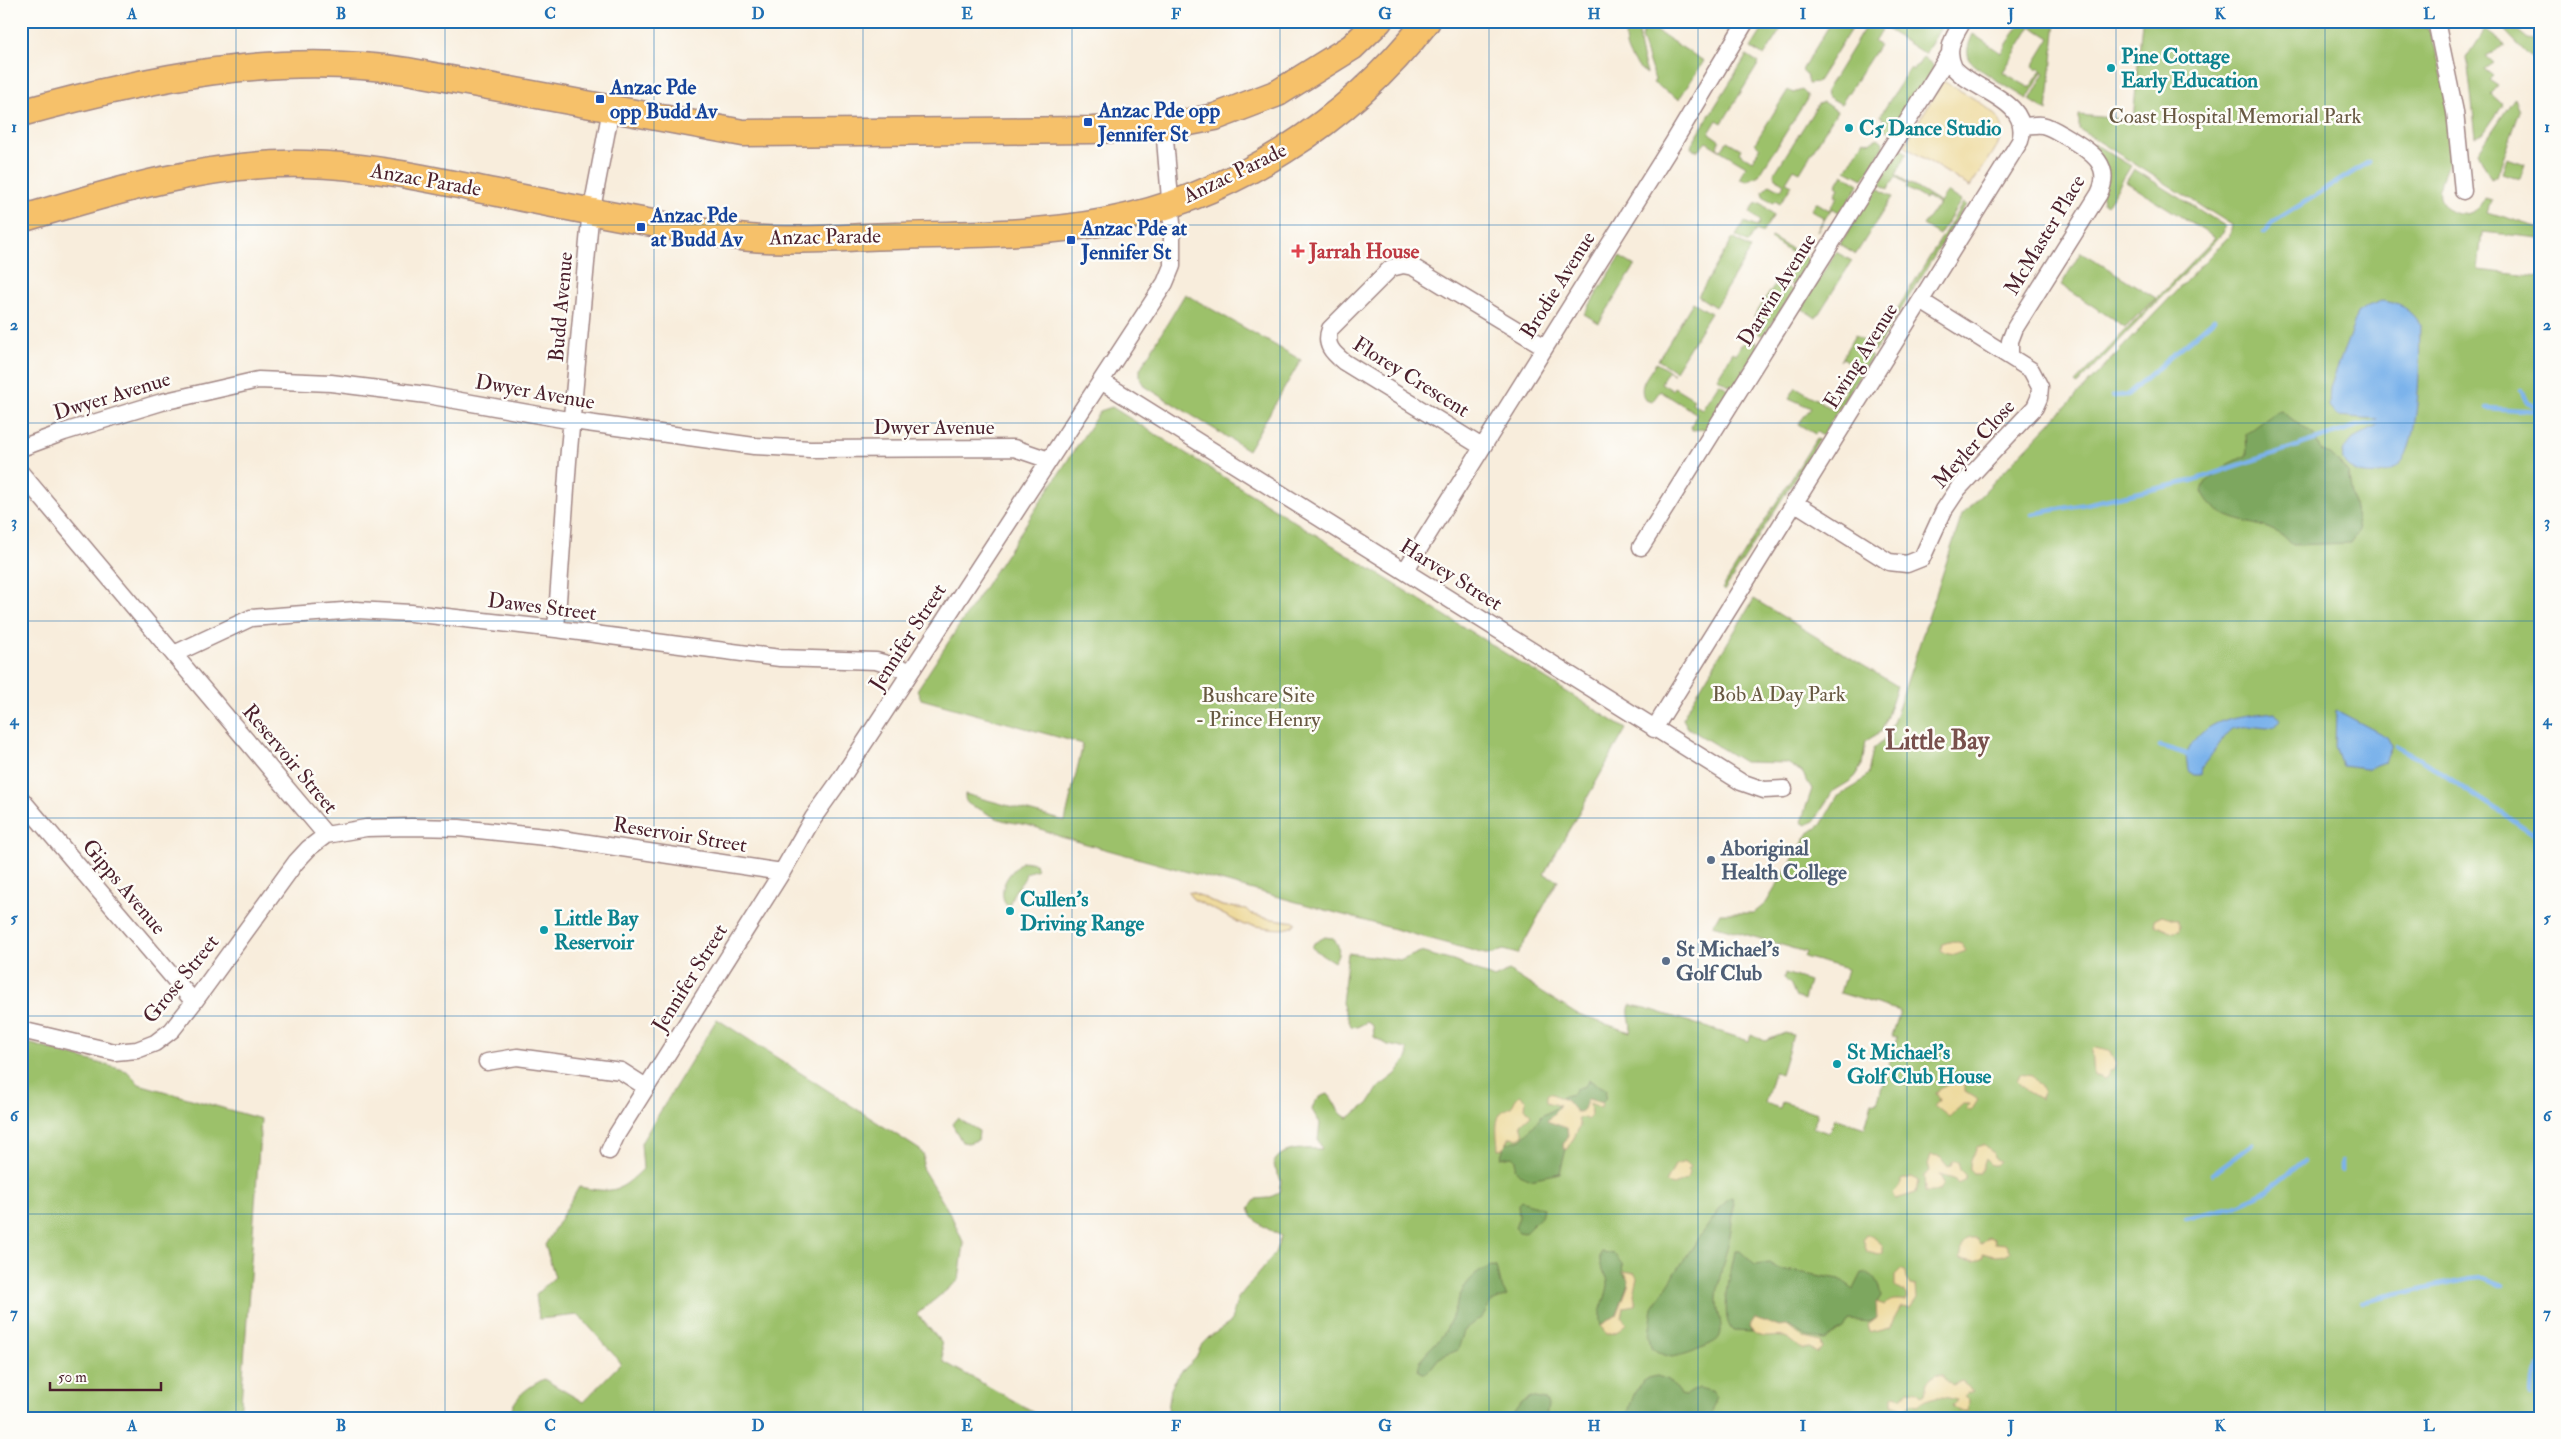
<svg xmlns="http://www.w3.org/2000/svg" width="2561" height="1439" viewBox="0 0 2561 1439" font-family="'IM FELL Double Pica',serif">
<rect width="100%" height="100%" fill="#fdfcf7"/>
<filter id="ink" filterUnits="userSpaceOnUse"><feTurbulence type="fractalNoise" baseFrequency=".02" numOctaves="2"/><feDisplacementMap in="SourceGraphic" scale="10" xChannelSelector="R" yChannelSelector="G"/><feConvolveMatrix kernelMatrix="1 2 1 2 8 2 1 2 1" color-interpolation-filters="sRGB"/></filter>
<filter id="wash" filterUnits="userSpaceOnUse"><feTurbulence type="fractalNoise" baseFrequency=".0096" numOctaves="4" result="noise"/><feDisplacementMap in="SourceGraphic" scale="20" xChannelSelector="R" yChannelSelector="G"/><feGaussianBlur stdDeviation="1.12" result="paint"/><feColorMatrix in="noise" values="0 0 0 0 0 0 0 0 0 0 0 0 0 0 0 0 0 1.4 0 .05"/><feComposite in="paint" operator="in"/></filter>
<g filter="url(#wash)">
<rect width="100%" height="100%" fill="#f8eddc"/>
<!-- green -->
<path fill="#9cc16b" stroke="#73704b" d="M1630 21 1643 24C1634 40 1643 57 1647 74 1630 63 1618 41 1630 21Z
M1768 21H1786L1764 56 1751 48Z
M1832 21H1856L1817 83 1808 84 1806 74 1802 70Z
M1874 21H1945L1925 54Z
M2022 21H2056L2047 111 2030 100 2045 73 2039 67 2037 69 2033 66 2050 38 2031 26 2003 72 2030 88 2041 71 2043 72 2027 99C2015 91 1977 70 1970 60 1965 51 1969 43 1973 34L2001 53Z
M2142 21H2357L2427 27C2440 49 2452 129 2450 155 2448 169 2437 183 2440 196 2445 220 2477 220 2485 198L2492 200 2488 212 2540 228V238L2482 232 2478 270 2540 277V1418H1167L1171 1388 1174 1382 1181 1372 1195 1359 1202 1344 1209 1337 1230 1323 1238 1298 1275 1253 1281 1236C1269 1229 1252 1223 1249 1208L1256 1199 1268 1198 1279 1193 1281 1180 1273 1165C1280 1146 1305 1149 1322 1149L1318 1140 1320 1123 1312 1110C1313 1102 1320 1095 1328 1094 1336 1102 1337 1114 1348 1118L1368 1104 1379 1087 1396 1074 1408 1057 1407 1049 1388 1045 1374 1037 1373 1026 1367 1022 1357 1027 1351 1026 1342 1003 1348 953 1402 960 1420 952 1457 962 1494 978 1509 971 1576 1014 1630 1032C1633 1022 1626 1015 1630 1005L1646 1008 1749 1041 1751 1034 1765 1041 1785 1033 1793 1035 1781 1074 1774 1072 1765 1103 1780 1108 1782 1102 1818 1113 1813 1128 1829 1133 1834 1118 1865 1128 1872 1102 1877 1103 1897 1037 1892 1036 1900 1011 1840 993 1847 969 1804 957 1806 952 1713 925 1720 913H1754L1766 903 1808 834 1821 825 1837 797 1857 785 1868 774 1873 749 1887 737 1898 709 1962 515 2230 235 2232 225 2079 129V115L2133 120Z
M2515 21H2518L2513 28 2528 40 2540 42V61L2533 60 2505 31H2508Z
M1871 23 1882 30 1874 42 1879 45 1841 104 1827 96 1826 91 1867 24Z
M1646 25 1704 61 1679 99 1653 83 1655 80 1641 38Z
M2485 30 2506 45 2485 56 2493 63 2484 69 2493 76 2489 80 2498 86 2491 94 2503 105 2483 134 2476 137 2467 58Z
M1747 55 1759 63 1722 123 1717 120 1709 133 1720 141 1717 148 1721 150 1727 141 1741 149 1739 153 1752 161 1760 148 1755 143 1788 90 1793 93 1802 90 1807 95V99L1759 175 1747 181 1740 179 1746 166 1706 142 1698 151 1691 148 1692 143Z
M1923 57 1933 65V70L1892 131 1884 130 1883 118 1880 116 1910 68 1913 70 1915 66 1917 67Z
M2515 97 2520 111 2497 176 2491 179 2478 152Z
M1823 102 1837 111 1800 172 1794 169 1786 182 1792 185 1780 204 1775 201 1773 203 1764 197 1763 191 1770 184 1781 190 1784 184 1775 178 1774 174 1818 104Z
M1878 138 1883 142V148L1863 179 1846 170 1864 140 1870 142Z
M2094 144 2131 166 2107 205 2103 202 2091 147Z
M1901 149 1907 153 1896 175 1940 203 1947 192 1961 201 1939 235 1923 225 1939 204 1927 197 1925 199 1906 188 1908 184 1896 177 1888 189 1879 184Z
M2507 158 2525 164 2520 179 2502 173Z
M2134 169 2225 226 2223 233 2077 385 2075 383 2215 238 2126 182Z
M1843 174 1859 184 1842 214 1832 208 1817 231 1824 218 1811 210 1816 202 1829 210 1838 196 1835 195 1839 188 1836 186Z
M1876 187 1892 197 1856 254 1840 244Z
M1761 203 1774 215 1762 233 1756 230 1748 243 1736 236 1744 222 1757 227 1760 221 1750 212 1755 204Z
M1963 203 1966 205 1875 351 1872 350Z
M1771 237 1812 261 1795 287 1783 279 1798 257 1770 239Z
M1733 238 1751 249 1715 307 1698 296Z
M1836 252 1852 261 1816 318 1801 308Z
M2081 252 2156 298 2125 327 2061 285Z
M1620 257 1635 266 1599 323 1584 314Z
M1777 281 1794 291 1764 335H1760L1757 331 1758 321 1754 317Z
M1185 294 1301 360 1248 450 1146 387 1140 378V369Z
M1693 302 1711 313 1675 371 1658 360Z
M1855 335 1871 345 1866 352 1872 356 1822 436 1817 432 1815 434 1798 424 1811 408 1789 398 1796 387 1834 410 1858 368 1843 358 1840 361Z
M1750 340 1757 342 1758 348 1734 388 1717 378 1733 352 1736 354 1741 345Z
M1656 363 1674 374 1668 371 1661 383 1672 390 1674 387 1694 399 1692 403 1702 409 1719 383 1732 391 1707 429 1692 430 1691 426 1697 414 1660 391 1652 402 1645 400C1637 385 1648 376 1656 363Z
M1112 407 1626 729 1544 874 1558 880 1518 954 1503 950 1493 954H1485L1061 837C1053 834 1044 830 1035 827 1013 821 1004 824 983 811 974 805 964 807 965 794L1065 821 1083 744 921 699 917 690 1100 411Z
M1816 439 1819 440 1724 591 1722 589Z
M1754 599 1897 686 1882 731 1866 741 1862 765 1852 780 1832 792 1815 821 1806 825 1801 822 1812 789 1802 772 1787 763 1744 762 1688 728 1683 719 1685 713Z
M1023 861 1035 863 1037 869 1026 873C1023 887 1014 885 1010 904L1006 905C996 887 1010 872 1023 861Z
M1325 937 1332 938C1341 945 1340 953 1334 962L1312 948 1314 943Z
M1785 973 1809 981 1804 1000 1796 997 1791 985 1784 978Z
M717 1019 920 1150 924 1156 922 1168 951 1215 964 1244 959 1280 917 1314 941 1342 944 1362 1045 1418H508C515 1396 525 1389 544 1379L583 1402 621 1363 579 1315 539 1319 536 1294 555 1277 545 1245 579 1187C613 1193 619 1193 643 1169L641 1143Z
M21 1041 127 1071 139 1084 261 1119 240 1418H21Z
M957 1118 979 1131 978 1140 968 1143 962 1142 952 1124Z"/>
<!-- forest -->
<path fill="#7da75f" stroke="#646345" d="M2281 411 2314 435 2321 451 2331 454 2348 473 2359 531 2351 543 2293 545C2288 542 2286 537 2282 535 2253 517 2219 527 2202 491L2205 483 2227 465 2247 455 2246 434 2276 412Z
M1589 1080 1606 1089 1605 1100 1602 1103 1590 1100 1582 1112H1575L1567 1101 1560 1097 1573 1094 1575 1089 1585 1086Z
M1559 1106 1560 1124 1567 1127 1568 1135 1563 1145 1566 1149 1560 1173 1530 1179 1519 1174 1515 1169 1516 1159 1513 1156 1500 1158 1505 1144 1522 1139 1542 1116Z
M1732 1197C1737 1231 1719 1265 1717 1298 1716 1310 1726 1330 1718 1339 1715 1344 1678 1357 1672 1357 1665 1356 1658 1352 1651 1348L1649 1335 1653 1308 1687 1255 1727 1199Z
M1521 1201 1543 1208 1541 1217 1525 1233 1519 1232 1515 1228 1519 1217 1518 1204Z
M1735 1251H1740L1755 1265 1769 1263 1779 1269 1840 1279 1854 1289 1862 1273C1876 1272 1879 1286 1881 1297L1877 1303 1883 1316 1869 1322 1849 1320 1844 1329 1824 1339 1807 1337 1790 1327H1779L1766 1323 1749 1327 1752 1332 1733 1331C1718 1317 1732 1269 1735 1251Z
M1602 1252 1614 1254 1622 1264 1623 1273 1629 1280 1617 1315 1601 1325C1596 1311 1607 1299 1608 1285 1609 1274 1598 1271 1600 1255Z
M1491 1266 1496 1267 1500 1284 1507 1296 1491 1302 1482 1317 1464 1331 1458 1350 1439 1358 1427 1373H1422L1418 1371C1419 1353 1435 1347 1444 1333 1460 1307 1456 1280 1491 1266Z
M1657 1376 1669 1380 1680 1394 1685 1395 1699 1388 1711 1391 1715 1397 1712 1414 1718 1418H1626C1633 1400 1634 1379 1657 1376Z
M1531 1397 1546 1400 1548 1405 1546 1418H1510L1521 1403Z"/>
<!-- sand -->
<path fill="#eeda9e" stroke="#9c7c64" d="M1943 81C1959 91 2007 112 2002 133 1999 149 1978 173 1970 187L1904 146Z
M1192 892 1222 906 1246 909 1251 914 1265 918 1296 922C1290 936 1258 924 1244 925L1193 899 1188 893Z
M2162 915 2177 920 2180 926 2179 930 2170 932 2155 925 2154 919Z
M1953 941 1961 943 1966 951 1955 955 1943 953 1941 949 1942 944Z
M2095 1047 2109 1050 2116 1063 2114 1069 2110 1070 2107 1077 2104 1079 2094 1075 2092 1050Z
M2020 1074 2032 1076 2044 1091 2040 1099 2026 1091 2017 1081Z
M1956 1079 1965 1081V1092L1978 1100 1971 1111 1966 1109 1969 1104H1963L1949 1117 1935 1106 1940 1099 1936 1092Z
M1550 1093 1567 1101 1576 1112C1586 1113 1584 1106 1588 1099L1602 1103 1601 1108 1590 1103 1591 1115 1588 1119 1584 1117 1578 1119 1580 1126 1568 1149H1564L1563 1145 1568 1135 1567 1128 1547 1121 1560 1106 1547 1102V1095Z
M1520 1095 1526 1100 1525 1107 1531 1115 1521 1124 1524 1135 1519 1138 1510 1137 1504 1148 1498 1149C1498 1139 1493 1119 1503 1111 1506 1109 1508 1109 1511 1107 1515 1103 1514 1099 1520 1095Z
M1984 1145 1993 1153 1994 1158 2000 1161 1996 1165H1991L1985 1159 1980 1173H1973L1969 1169C1968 1158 1975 1155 1977 1147Z
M1931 1156 1940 1157 1948 1167 1951 1166 1953 1161 1958 1162 1960 1170 1965 1175V1179L1958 1184 1954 1179 1939 1175 1944 1184 1940 1191H1925L1924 1176 1930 1171 1928 1165Z
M1685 1162 1690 1167 1687 1169 1689 1172 1687 1179 1674 1185 1666 1183 1675 1165Z
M1912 1177 1918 1181 1916 1193 1896 1199 1893 1193 1901 1184V1180Z
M1866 1235C1872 1235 1879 1241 1883 1246V1253L1878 1255 1867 1252 1863 1239Z
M1989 1237 1994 1239 1995 1243 2006 1244 2010 1252C2002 1258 1991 1256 1983 1253V1257L1975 1261 1960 1258C1964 1248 1957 1238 1977 1239L1980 1244Z
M1901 1269 1905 1272 1906 1279 1910 1285 1916 1286 1917 1298 1910 1308 1901 1307 1889 1328 1870 1333 1868 1325 1877 1318 1876 1303 1885 1306C1891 1297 1897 1301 1906 1300 1909 1291 1899 1290 1895 1287V1275Z
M1624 1271 1635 1273 1638 1278 1634 1294 1636 1305 1624 1307 1622 1318 1626 1323C1623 1330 1612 1335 1605 1334L1601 1325 1617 1315 1628 1286 1629 1280Z
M1755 1318 1779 1327 1786 1326 1804 1338 1821 1342 1823 1348 1817 1353 1810 1349 1804 1350C1798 1347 1793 1341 1787 1338 1774 1333 1760 1344 1749 1327Z
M1936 1374 1943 1375 1952 1385 1962 1382 1973 1391 1967 1393 1964 1397 1969 1400 1968 1411H1959L1952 1406 1957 1399C1942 1395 1932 1393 1918 1405L1912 1403 1905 1408 1892 1404V1396L1895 1394 1902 1397 1908 1390 1918 1391 1922 1395 1925 1393 1927 1382Z"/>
<!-- water -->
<path fill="#7bb3eb" stroke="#62698b" d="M2381 301C2398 302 2411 310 2420 325 2419 359 2421 431 2403 460 2386 487 2324 473 2348 444 2354 435 2368 431 2377 427V419L2337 416 2329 406 2330 387 2358 313 2368 306Z
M2336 710 2387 737 2392 746 2385 762 2366 769 2342 766 2335 746Z
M2275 712 2280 720 2276 726 2267 728 2248 726 2231 729 2202 767 2201 775H2194L2188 771 2186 755C2203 717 2238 716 2275 712Z"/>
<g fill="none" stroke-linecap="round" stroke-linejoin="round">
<!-- stream -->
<path stroke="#7bb3eb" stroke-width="4.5" d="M2264 232 2273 222 2369 162
M2521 390 2526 401 2540 409
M2113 396 2127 395 2214 319
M2486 408 2540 411
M2032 514 2086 504 2191 481 2357 426 2381 422
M2160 746 2187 754
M2396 747 2423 761 2540 838
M2342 1170V1161
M2212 1174 2252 1144
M2186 1218 2232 1207 2264 1193 2304 1161
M2363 1302 2470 1278 2482 1277 2503 1285
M2532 1396 2533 1379 2540 1367"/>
</g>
</g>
<g filter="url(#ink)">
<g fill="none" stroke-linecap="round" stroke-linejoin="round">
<defs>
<path id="minor" d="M2436 21 2455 112 2463 191
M2010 356V341L2015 328 2099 194C2113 166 2092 152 2070 139 2061 134 2052 127 2042 125 2036 124 2029 126 2022 126
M1101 381 1741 782 1764 790 1784 789
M1482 447 1344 362C1333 353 1324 345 1330 329L1391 268 1403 265 1413 267 1545 347
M21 448 64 432 162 402 258 380 331 383 427 395 573 421 754 446 810 449 1014 448 1049 460
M21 473 326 835
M1794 502 1889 562 1907 564 1922 558 1944 510 1958 489 2035 407 2039 398 2040 387 2031 370 1921 301
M1641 547 1949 55
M1405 571 1673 143 1746 21
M556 629 568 461 590 219 611 109
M174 654 251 618 356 610 411 613 556 629 780 658 876 661 911 671
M1654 729 2020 141C2032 100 1975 92 1954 68 1945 49 1953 38 1963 21
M21 799 194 1002
M21 1030 115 1052 137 1050 155 1043 172 1030 194 1002 296 862 309 848 326 835 366 828 411 827 459 828 555 838 782 872
M487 1062 517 1057 621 1071 646 1087
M609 1151 617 1134 782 872 813 818 840 780 1165 283 1172 266V223L1164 127"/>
<path id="primary" d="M21 113C148 78 275 51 407 71L743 133 1092 130 1164 127 1215 117 1278 93 1352 47 1379 21
M21 219C110 192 213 161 306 164 365 165 424 178 483 190 563 206 643 223 724 235 779 244 841 237 896 236 965 234 1036 235 1104 222 1231 198 1348 123 1427 21"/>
</defs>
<!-- minor casing -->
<use href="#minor" stroke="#a18684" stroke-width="19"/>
<!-- primary casing -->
<use href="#primary" stroke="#a18684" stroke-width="29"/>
<!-- minor -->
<use href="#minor" stroke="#fff" stroke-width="16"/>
<!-- primary -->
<use href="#primary" stroke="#f6c16b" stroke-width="26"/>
</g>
</g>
<!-- grid -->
<path fill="none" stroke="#1f6fb2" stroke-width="1" stroke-opacity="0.55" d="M236 21V1418M445 21V1418M654 21V1418M863 21V1418M1072 21V1418M1280 21V1418M1489 21V1418M1698 21V1418M1907 21V1418M2116 21V1418M2325 21V1418M21 225H2540M21 423H2540M21 621H2540M21 818H2540M21 1016H2540M21 1214H2540"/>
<!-- markers -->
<g fill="#0f9aa8" stroke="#fdfcf7" stroke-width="2">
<circle cx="2111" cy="68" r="5"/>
<circle cx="1849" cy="128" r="5"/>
<circle cx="1010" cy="911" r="5"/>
<circle cx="544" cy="930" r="5"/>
<circle cx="1837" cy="1064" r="5"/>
</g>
<g fill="#1a4fb4" stroke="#fdfcf7" stroke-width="2">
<rect x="595" y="94" width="10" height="10" rx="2.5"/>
<rect x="1083" y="117" width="10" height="10" rx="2.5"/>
<rect x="636" y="222" width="10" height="10" rx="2.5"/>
<rect x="1066" y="235" width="10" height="10" rx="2.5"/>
</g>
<path fill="#e0444e" stroke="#fdfcf7" stroke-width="2" d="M1295.5 243.5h5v5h5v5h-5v5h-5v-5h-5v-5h5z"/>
<g fill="#5c6f8a" stroke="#fdfcf7" stroke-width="2">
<circle cx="1711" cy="860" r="5"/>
<circle cx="1666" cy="961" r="5"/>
</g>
<g text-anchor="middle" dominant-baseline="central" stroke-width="5" stroke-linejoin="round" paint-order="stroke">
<!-- culture labels -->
<g font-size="21" font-weight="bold" fill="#0d838f" stroke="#fdfcf7" text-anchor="start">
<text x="2121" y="56">Pine Cottage<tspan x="2121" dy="24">Early Education</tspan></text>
<text x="1859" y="128">C5 Dance Studio</text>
<text x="1020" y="899">Cullen's<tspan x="1020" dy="24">Driving Range</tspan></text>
<text x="554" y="918">Little Bay<tspan x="554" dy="24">Reservoir</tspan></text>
<text x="1847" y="1052">St Michael's<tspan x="1847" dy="24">Golf Club House</tspan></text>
</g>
<!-- transit labels -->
<g font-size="21" font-weight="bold" fill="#164399" stroke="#fdfcf7" text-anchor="start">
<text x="610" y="87">Anzac Pde<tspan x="610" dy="24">opp Budd Av</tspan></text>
<text x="1098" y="110">Anzac Pde opp<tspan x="1098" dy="24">Jennifer St</tspan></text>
<text x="651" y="215">Anzac Pde<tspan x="651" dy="24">at Budd Av</tspan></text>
<text x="1081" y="228">Anzac Pde at<tspan x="1081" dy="24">Jennifer St</tspan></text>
</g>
<!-- park labels -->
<g font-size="21" fill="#675841" stroke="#fdfcf7">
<text x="2235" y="116">Coast Hospital Memorial Park</text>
<text x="1779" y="694">Bob A Day Park</text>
<text x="1258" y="695">Bushcare Site<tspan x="1258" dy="24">- Prince Henry</tspan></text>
</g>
<!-- street labels -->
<g font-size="21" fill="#4a1f2b" stroke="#fdfcf7">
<text transform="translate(1235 173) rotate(-26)">Anzac Parade</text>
<text transform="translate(426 180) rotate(10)">Anzac Parade</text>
<text transform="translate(2045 235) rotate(-59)">McMaster Place</text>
<text transform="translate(825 237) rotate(-1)">Anzac Parade</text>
<text transform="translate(1558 285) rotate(-58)">Brodie Avenue</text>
<text transform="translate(1777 290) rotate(-58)">Darwin Avenue</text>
<text transform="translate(561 307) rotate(-85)">Budd Avenue</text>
<text transform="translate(1861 356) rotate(-58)">Ewing Avenue</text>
<text transform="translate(1411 377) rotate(32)">Florey Crescent</text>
<text transform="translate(535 392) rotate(10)">Dwyer Avenue</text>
<text transform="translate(112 396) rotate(-17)">Dwyer Avenue</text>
<text x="934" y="427">Dwyer Avenue</text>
<text transform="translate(1974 444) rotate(-48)">Meyler Close</text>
<text transform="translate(1451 575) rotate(32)">Harvey Street</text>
<text transform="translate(542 607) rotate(7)">Dawes Street</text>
<text transform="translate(908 637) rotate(-57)">Jennifer Street</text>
<text transform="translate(290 759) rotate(50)">Reservoir Street</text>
<text transform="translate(680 835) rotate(9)">Reservoir Street</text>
<text transform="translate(124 887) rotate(50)">Gipps Avenue</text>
<text transform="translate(690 978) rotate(-58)">Jennifer Street</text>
<text transform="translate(181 979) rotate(-51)">Grose Street</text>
</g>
<!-- health labels -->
<g font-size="21" font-weight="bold" fill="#be3a42" stroke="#fdfcf7" text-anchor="start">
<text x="1309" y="251">Jarrah House</text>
</g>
<!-- service labels -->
<g font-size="21" font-weight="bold" fill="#4e5e75" stroke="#fdfcf7" text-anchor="start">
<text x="1721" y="848">Aboriginal<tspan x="1721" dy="24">Health College</tspan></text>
<text x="1676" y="949">St Michael's<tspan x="1676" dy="24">Golf Club</tspan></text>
</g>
<!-- district labels -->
<g font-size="26" font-weight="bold" fill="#78504c" stroke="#fdfcf7">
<text x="1937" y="741">Little Bay</text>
</g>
</g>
<!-- margin -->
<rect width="2561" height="1439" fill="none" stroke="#fdfcf7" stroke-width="55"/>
<!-- scale -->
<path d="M50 1382v8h111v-8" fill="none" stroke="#4a1f2b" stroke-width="2.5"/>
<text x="58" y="1382" font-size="15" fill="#4a1f2b" stroke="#fdfcf7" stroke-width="4" paint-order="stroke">50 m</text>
<rect x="28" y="28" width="2506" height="1384" fill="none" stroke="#1f6fb2" stroke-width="2"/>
<g font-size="16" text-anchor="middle" font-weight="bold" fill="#1f6fb2">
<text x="132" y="19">A</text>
<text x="341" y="19">B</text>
<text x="550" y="19">C</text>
<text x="758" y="19">D</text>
<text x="967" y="19">E</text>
<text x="1176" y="19">F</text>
<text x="1385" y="19">G</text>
<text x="1594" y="19">H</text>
<text x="1803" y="19">I</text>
<text x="2011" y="19">J</text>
<text x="2220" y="19">K</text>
<text x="2429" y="19">L</text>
<text x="14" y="132">1</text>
<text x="2547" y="132">1</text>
<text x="14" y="330">2</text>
<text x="2547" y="330">2</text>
<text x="14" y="527">3</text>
<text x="2547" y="527">3</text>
<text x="14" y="725">4</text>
<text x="2547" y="725">4</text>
<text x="14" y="923">5</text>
<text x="2547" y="923">5</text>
<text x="14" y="1121">6</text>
<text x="2547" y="1121">6</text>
<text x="14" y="1318">7</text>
<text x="2547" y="1318">7</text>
<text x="132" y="1431">A</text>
<text x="341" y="1431">B</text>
<text x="550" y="1431">C</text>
<text x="758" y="1431">D</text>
<text x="967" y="1431">E</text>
<text x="1176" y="1431">F</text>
<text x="1385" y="1431">G</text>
<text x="1594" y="1431">H</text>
<text x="1803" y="1431">I</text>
<text x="2011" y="1431">J</text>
<text x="2220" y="1431">K</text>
<text x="2429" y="1431">L</text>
</g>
</svg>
